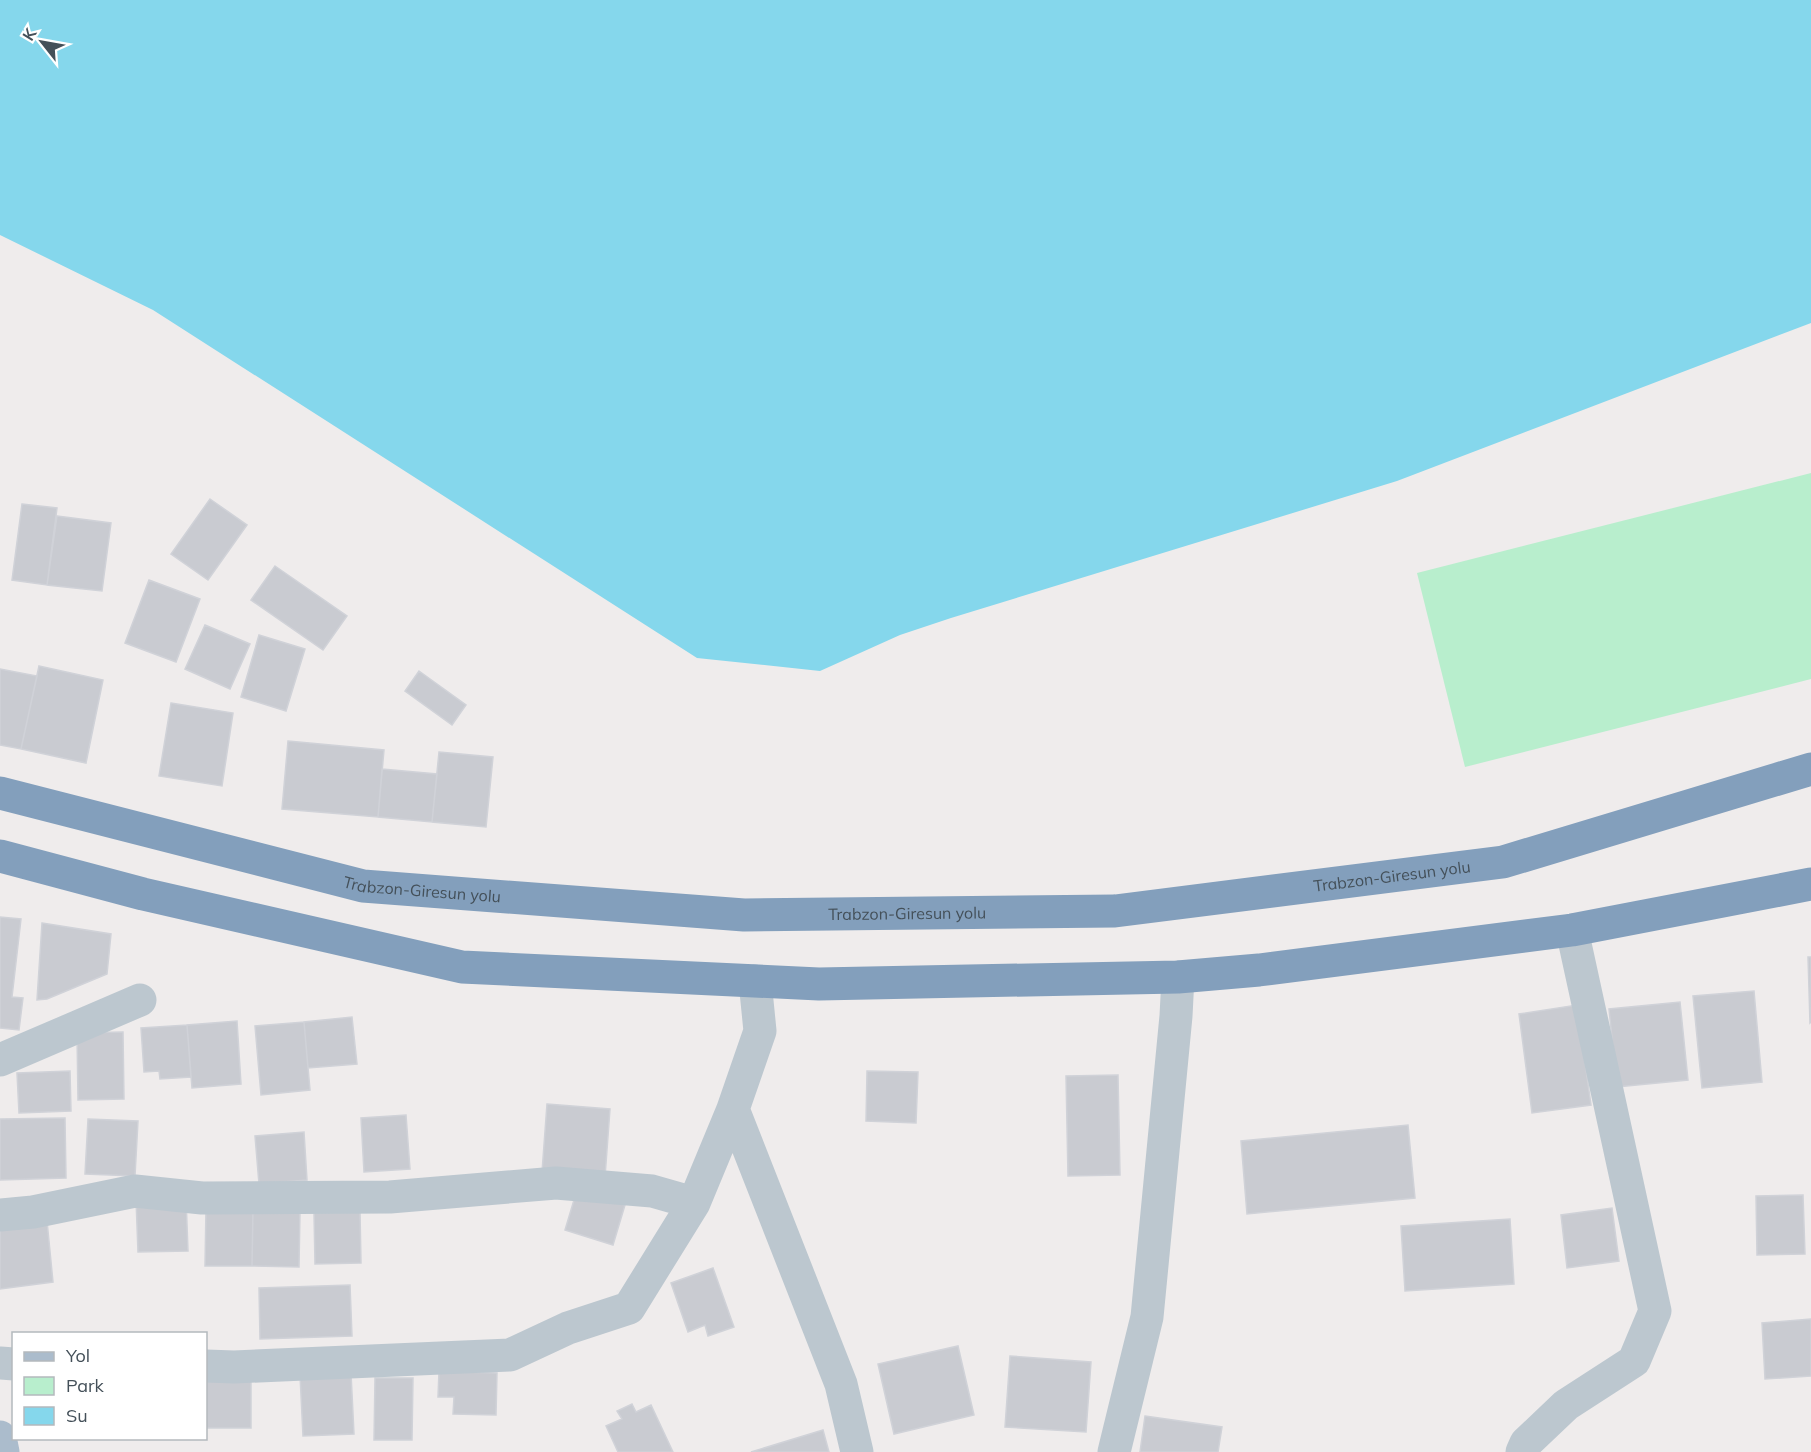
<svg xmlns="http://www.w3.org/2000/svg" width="1811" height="1452" viewBox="0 0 1811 1452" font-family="Mulish,sans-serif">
<rect width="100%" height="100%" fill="#efecec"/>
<!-- green -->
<path fill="#b8eecd" d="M1811 473V679L1465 767 1417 573Z"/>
<!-- water -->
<path fill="#85d7ec" d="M0 0H1811V323L1397 481 951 618 900 635 820 671 697 658 153 310 0 235Z"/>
<!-- building -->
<path fill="#c9cbd1" stroke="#d0d2d8" stroke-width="1.5" d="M210 499 247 525 208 580 171 554Z
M22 504 57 508 47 585 12 580Z
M57 516 111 523 102 591 47 585Z
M275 566 347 616 323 650 251 600Z
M149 580 200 599 176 662 125 643Z
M205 625 250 644 230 689 185 669Z
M259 635 305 649 286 711 241 697Z
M39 666 103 680 86 763 21 749Z
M0 669 37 676 21 749 0 745Z
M419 671 466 705 452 725 405 691Z
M171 703 233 713 222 786 159 776Z
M288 741 384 750 378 817 282 809Z
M439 752 493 757 486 827 432 822Z
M382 769 437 774 432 822 378 817Z
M0 917 21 919 12 997 23 998 19 1030 0 1028Z
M42 923 111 934 107 974 47 999 37 1000Z
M1808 957H1811V1022L1810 1023Z
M1754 991 1762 1082 1702 1088 1693 996Z
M1680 1002 1688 1080 1617 1087 1609 1009Z
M1577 1005 1591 1105 1532 1113 1519 1014Z
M352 1017 357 1064 308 1068 304 1022Z
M237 1021 241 1084 192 1088 187 1025Z
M304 1022 310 1090 261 1095 255 1026Z
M187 1025 191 1077 160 1079 159 1071 144 1072 141 1028Z
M123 1032 124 1099 78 1100 77 1033Z
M70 1071 71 1111 19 1113 17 1073Z
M867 1071 918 1072 916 1123 866 1121Z
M1118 1075 1120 1175 1068 1176 1066 1076Z
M547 1104 610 1109 605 1177 542 1172Z
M406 1115 410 1169 364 1172 361 1118Z
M65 1118 66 1178 0 1180V1119Z
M88 1119 138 1121 135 1176 85 1174Z
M1408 1125 1415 1198 1247 1214 1241 1141Z
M304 1132 307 1180 259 1184 255 1136Z
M577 1190 625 1205 613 1245 565 1230Z
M1803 1195 1805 1254 1757 1255 1756 1196Z
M186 1198 188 1251 138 1252 136 1199Z
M206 1208 253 1209 252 1266H205Z
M1612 1208 1619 1261 1567 1268 1561 1215Z
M253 1209 300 1210 299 1267 252 1266Z
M360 1212 361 1263 315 1264 314 1213Z
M1510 1219 1514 1284 1405 1291 1401 1226Z
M47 1221 53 1282 0 1289V1227Z
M713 1268 734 1327 708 1336 705 1325 688 1332 671 1283Z
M350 1285 352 1336 260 1339 259 1288Z
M1811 1319V1376L1765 1379 1762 1323Z
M958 1346 974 1415 894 1434 878 1364Z
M1010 1356 1091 1362 1086 1432 1005 1427Z
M439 1371 497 1373 496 1415 453 1414 454 1397H438Z
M351 1373 354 1434 303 1436 300 1375Z
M206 1378H251V1428H206Z
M375 1378H413L412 1440H374Z
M632 1404 636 1412 651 1405 673 1452H618L606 1426 622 1419 617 1411Z
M1145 1416 1222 1427 1218 1452H1140Z
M823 1430 829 1452H751Z"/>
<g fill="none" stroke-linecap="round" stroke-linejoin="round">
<!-- minor -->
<path stroke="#bcc7cf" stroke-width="33" d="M755 981 760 1031 733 1109 841 1384 857 1452
M0 1060 140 1000
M0 1215 33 1212 135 1191 202 1198 390 1197 556 1183 652 1191 694 1203
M0 1363 14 1364
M206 1366 234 1367 510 1355 568 1328 629 1308 694 1203 733 1109
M1114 1452 1147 1317 1176 1016 1178 977
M1522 1452 1526 1443 1566 1405 1634 1361 1655 1311 1572 930"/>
<!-- major -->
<path stroke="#abbccc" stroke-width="33" d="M0 1437 3 1452"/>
<!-- highway -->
<g stroke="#839fbc" stroke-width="33">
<path id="s1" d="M0 793 363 886 744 915 1115 911 1503 862 1811 769"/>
<path d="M0 856 143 894 462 967 819 984 1178 977 1259 970 1572 930 1811 884"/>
</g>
</g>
<g text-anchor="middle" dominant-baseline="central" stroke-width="4.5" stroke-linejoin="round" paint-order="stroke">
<!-- street labels -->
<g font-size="16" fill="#445059" stroke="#fff">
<text stroke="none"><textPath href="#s1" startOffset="1407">Trabzon-Giresun yolu</textPath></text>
<text stroke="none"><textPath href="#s1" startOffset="434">Trabzon-Giresun yolu</textPath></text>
<text stroke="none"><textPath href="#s1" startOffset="920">Trabzon-Giresun yolu</textPath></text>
</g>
</g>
<!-- legend -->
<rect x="12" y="1332" width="195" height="108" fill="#ffffff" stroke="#b4b9bd" stroke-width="1.5"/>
<rect x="24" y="1352" width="30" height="9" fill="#abbccc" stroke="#b4b9bd" stroke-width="1.5"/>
<text x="66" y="1362" font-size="18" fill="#445059">Yol</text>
<rect x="24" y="1377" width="30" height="18" fill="#b8eecd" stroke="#b4b9bd" stroke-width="1.5"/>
<text x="66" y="1392" font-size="18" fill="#445059">Park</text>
<rect x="24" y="1407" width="30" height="18" fill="#85d7ec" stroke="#b4b9bd" stroke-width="1.5"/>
<text x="66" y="1422" font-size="18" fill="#445059">Su</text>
<!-- north arrow -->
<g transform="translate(42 42) rotate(301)" stroke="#ffffff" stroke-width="4.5" paint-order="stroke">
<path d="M0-4.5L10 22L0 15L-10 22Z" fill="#445059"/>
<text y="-9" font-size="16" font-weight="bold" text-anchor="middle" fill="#445059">K</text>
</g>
</svg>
